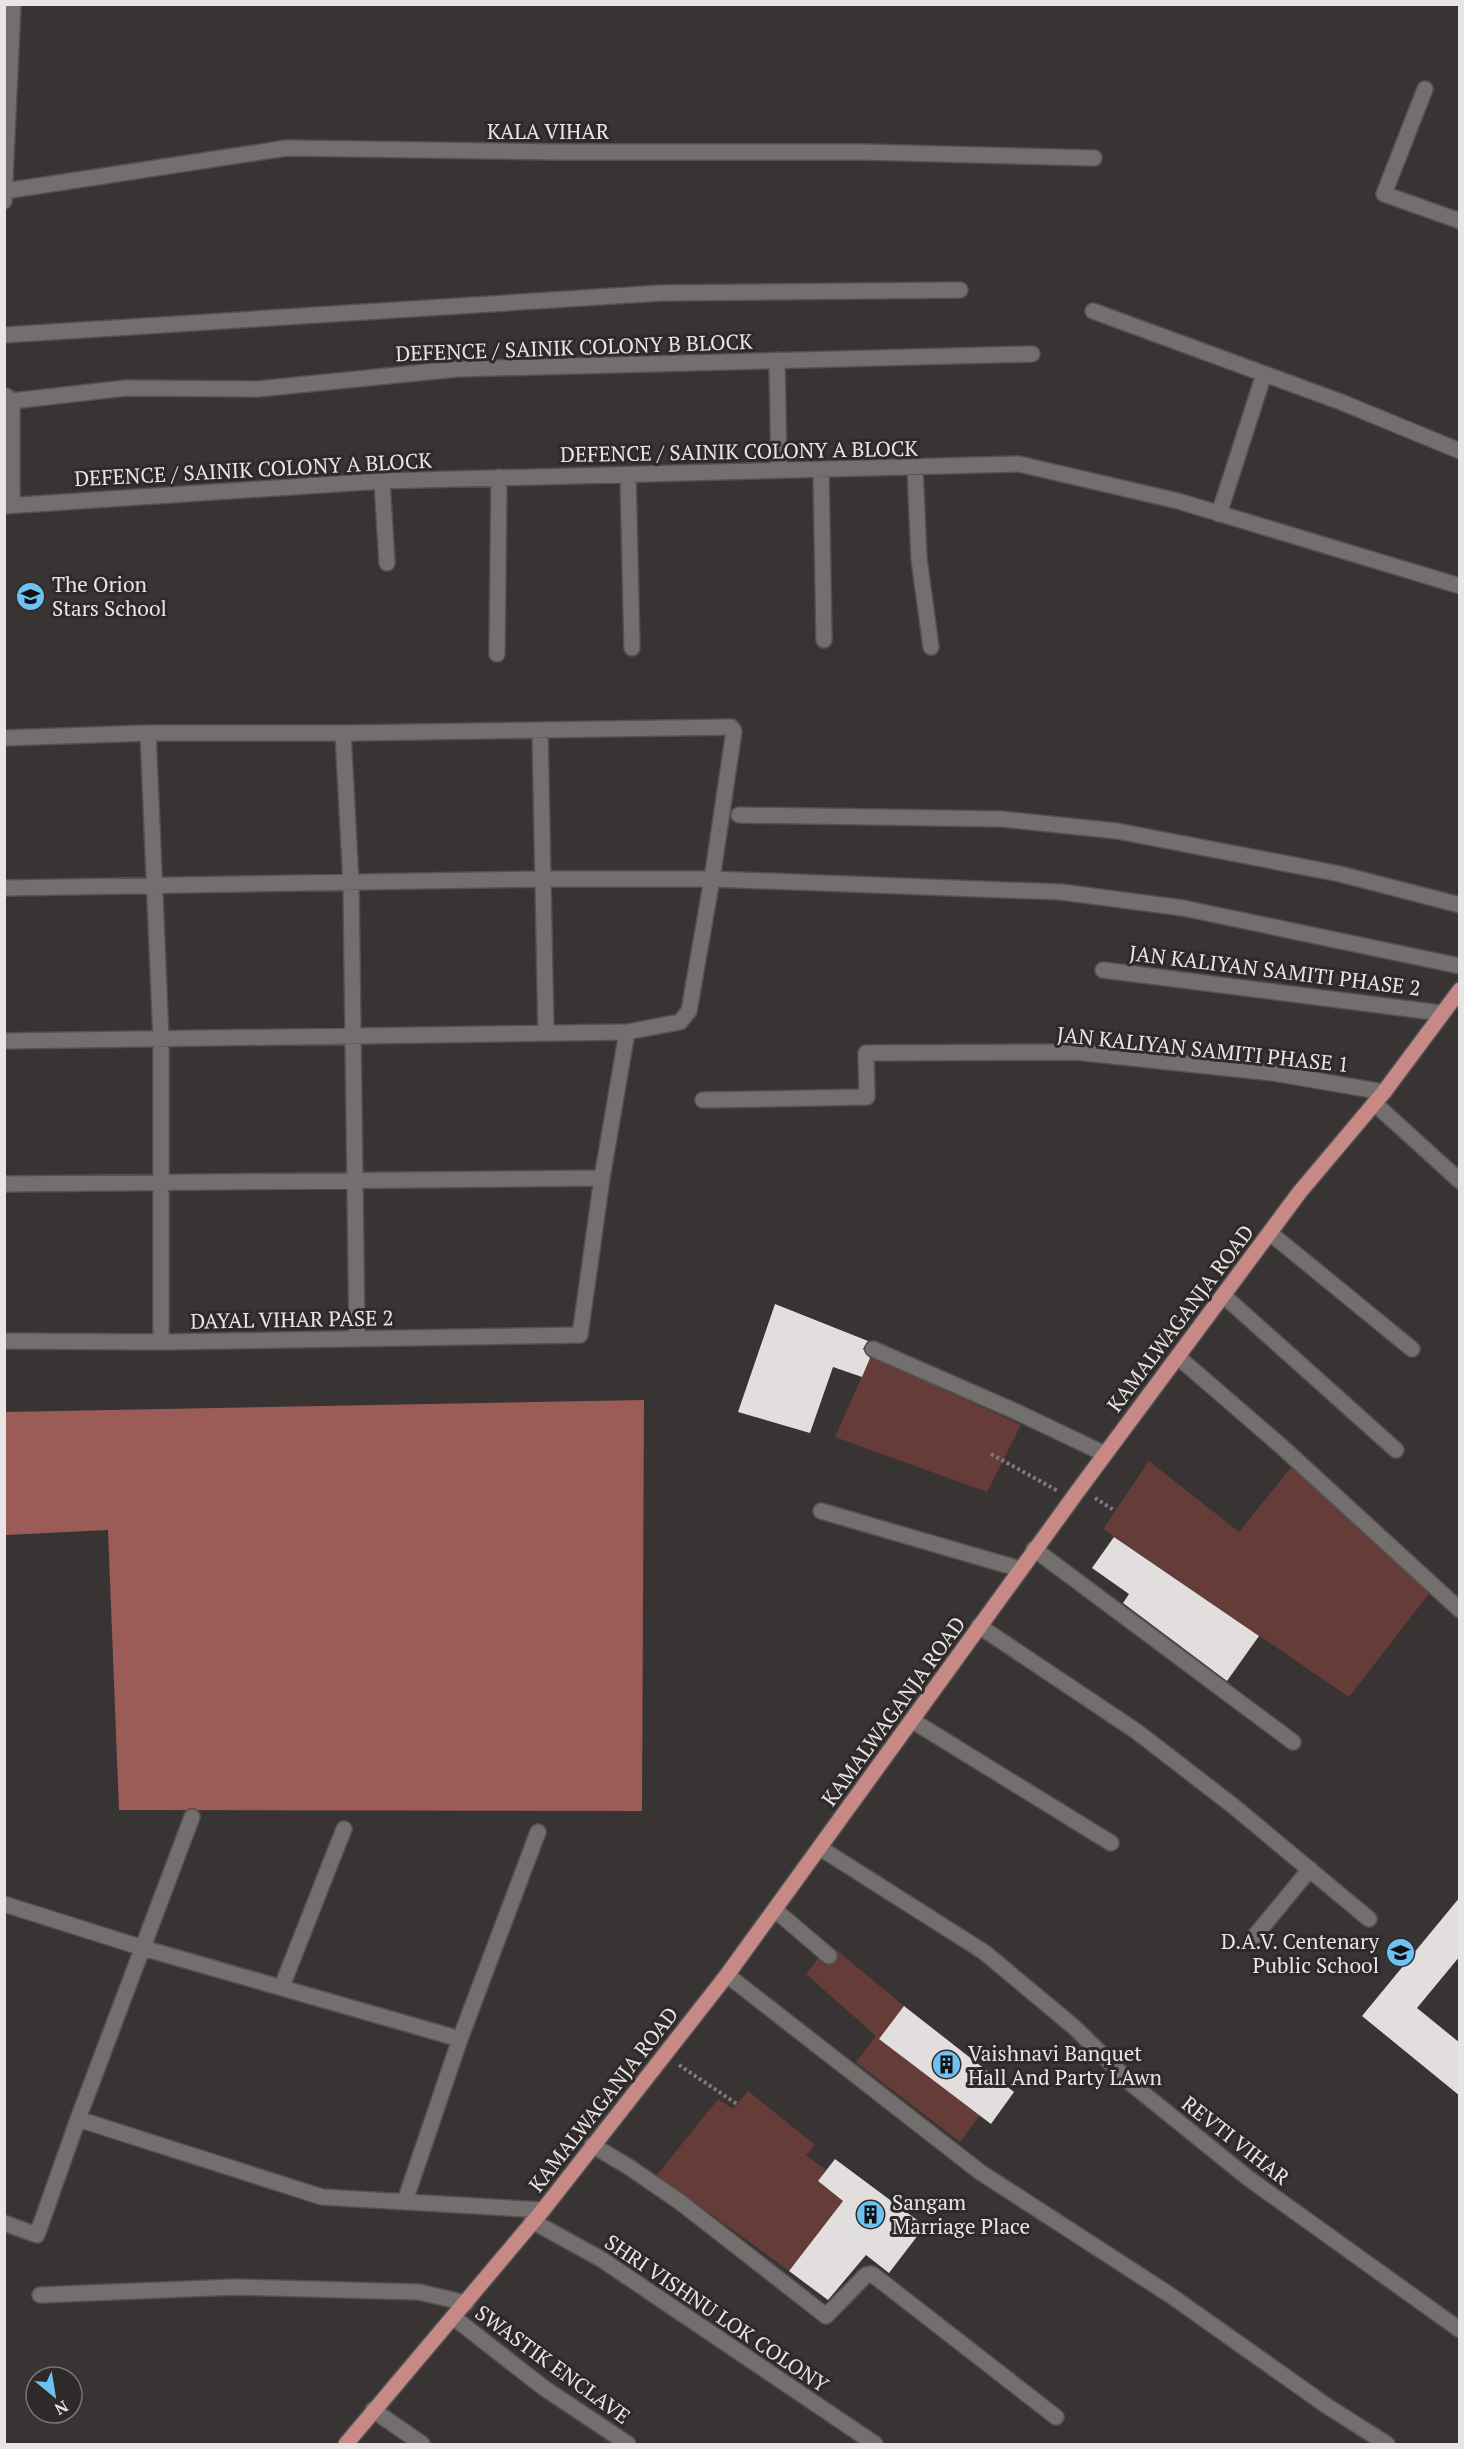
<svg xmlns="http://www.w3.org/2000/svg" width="1464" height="2449" viewBox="0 0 1464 2449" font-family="'PT Serif',serif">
<rect width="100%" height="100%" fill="#373433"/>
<!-- green -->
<path fill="#663c39" d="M871 1356 1021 1425 987 1492 835 1437Z
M1149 1461 1239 1532 1292 1466 1431 1591 1349 1697 1103 1529Z
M829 1944 904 2006 980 2115 960 2142 856 2062 876 2036 806 1974Z
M748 2091 815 2145 806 2155 826 2170 818 2181 843 2201 789 2271 657 2175 718 2099 733 2109Z"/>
<!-- forest -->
<path fill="#9b5b57" d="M644 1400 642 1811 119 1810 108 1530 5 1535 4 1412Z"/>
<!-- building -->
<path fill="#e3dede" d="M775 1304 868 1341 863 1349 870 1358 862 1377 833 1367 810 1433 738 1412Z
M1114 1537 1259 1636 1227 1681 1123 1603 1129 1594 1092 1568Z
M1460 1897V1956L1417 2008 1460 2043V2096L1362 2016Z
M904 2006 1014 2092 991 2124 879 2039Z
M835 2159 925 2226 889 2273 866 2255 828 2300 789 2271 843 2201 818 2181Z"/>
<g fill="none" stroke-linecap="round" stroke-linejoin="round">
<defs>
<path id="minor" d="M1425 89 1384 194 1460 221
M5 191 287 148 556 152H862L1094 158
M4 201 13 4
M1093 311 1341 402 1460 451
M4 335 662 293 960 290
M777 360 779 470
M6 396 12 401V504
M12 401 126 388 258 389 457 369 1032 354
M915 468 919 559 931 647
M821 469 824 640
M628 475 632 648
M382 481 387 563
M4 506 382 481 1019 464 1178 501 1460 586
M1219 514 1264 374
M497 654 499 477
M540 730 546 1033
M148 733 161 1039V1342
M343 733 351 883 357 1338
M4 738 148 733H353L731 727 734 731 712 879 689 1011 680 1022 627 1032 602 1178 580 1335 161 1342 4 1341
M739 815 1001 819 1117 831 1340 874 1460 905
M4 888 542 879H712L1061 892 1183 908 1460 966
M1103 970 1441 1013
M4 1041 627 1032
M703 1100 867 1097 866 1053 1075 1052 1273 1073 1384 1092
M1374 1103 1460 1181
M4 1184 602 1178
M1270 1233 1412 1349
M1224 1296 1396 1450
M873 1349 1019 1413 1105 1454
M1178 1357 1281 1446 1460 1610
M821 1511 1020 1569
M1034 1549 1293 1742
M979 1626 1136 1731 1232 1805 1369 1919
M913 1721 1111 1843
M820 1848 984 1952 1074 2027 1134 2086 1248 2178 1460 2330
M4 1904 143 1948 460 2039
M775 1910 829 1956
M1254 1937 1310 1869
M727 1975 980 2172 1170 2295 1327 2406 1387 2444
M282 1986 344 1829
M78 2119 322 2197 543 2210
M592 2145 629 2167 680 2202 826 2316 866 2275 872 2274 1056 2417
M405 2201 460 2039 538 1832
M532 2221 601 2259 875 2444
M4 2223 37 2235 78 2119 192 1817
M40 2295 236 2287 419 2292 466 2303
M453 2317 544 2388 628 2444
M373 2410 422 2444"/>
<path id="major" d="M346 2444 543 2210 727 1975 1080 1488 1299 1193 1384 1092 1460 990"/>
</defs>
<!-- minor casing -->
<use href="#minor" stroke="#535050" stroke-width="18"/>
<!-- major casing -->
<use href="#major" stroke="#535050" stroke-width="18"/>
<!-- path -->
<path stroke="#7f7c7b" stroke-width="4" stroke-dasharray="3 3" stroke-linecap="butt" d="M991 1454 1058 1491
M1095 1498 1115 1511
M679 2065 737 2104"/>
<!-- minor -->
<use href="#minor" stroke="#736f6f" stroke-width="15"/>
<!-- major -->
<use href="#major" stroke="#c68985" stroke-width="15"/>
</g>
<!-- icons -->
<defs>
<symbol id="school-disc" viewBox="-11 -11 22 22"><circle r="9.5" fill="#6cc3f2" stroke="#2d2a29"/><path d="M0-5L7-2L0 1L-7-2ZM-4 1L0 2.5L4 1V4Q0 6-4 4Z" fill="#111"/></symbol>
<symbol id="building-disc" viewBox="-11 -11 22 22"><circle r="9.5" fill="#6cc3f2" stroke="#2d2a29"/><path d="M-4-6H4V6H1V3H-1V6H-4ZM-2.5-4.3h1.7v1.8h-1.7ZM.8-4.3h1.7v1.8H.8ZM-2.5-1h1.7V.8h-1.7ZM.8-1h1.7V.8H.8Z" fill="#111"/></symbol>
</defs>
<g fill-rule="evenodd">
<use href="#school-disc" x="14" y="580" width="33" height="33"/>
<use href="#school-disc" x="1384" y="1936" width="33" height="33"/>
<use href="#building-disc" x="930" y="2048" width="33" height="33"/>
<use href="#building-disc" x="854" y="2198" width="33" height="33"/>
</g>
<g text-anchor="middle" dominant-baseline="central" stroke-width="6" stroke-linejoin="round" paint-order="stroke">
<!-- street labels -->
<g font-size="21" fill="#e8e6e5" stroke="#2d2a29">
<text x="548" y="131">KALA VIHAR</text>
<text transform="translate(574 347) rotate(-2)">DEFENCE / SAINIK COLONY B BLOCK</text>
<text transform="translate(739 451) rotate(-1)">DEFENCE / SAINIK COLONY A BLOCK</text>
<text transform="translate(253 469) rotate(-3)">DEFENCE / SAINIK COLONY A BLOCK</text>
<text transform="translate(1275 970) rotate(7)">JAN KALIYAN SAMITI PHASE 2</text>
<text transform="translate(1203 1049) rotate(6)">JAN KALIYAN SAMITI PHASE 1</text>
<text transform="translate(1180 1318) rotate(-53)">KAMALWAGANJA ROAD</text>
<text transform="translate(292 1319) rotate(-1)">DAYAL VIHAR PASE 2</text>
<text transform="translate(893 1711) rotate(-54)">KAMALWAGANJA ROAD</text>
<text transform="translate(603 2099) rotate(-52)">KAMALWAGANJA ROAD</text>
<text transform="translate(1236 2140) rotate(38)">REVTI VIHAR</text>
<text transform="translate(717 2313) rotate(34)">SHRI VISHNU LOK COLONY</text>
<text transform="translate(553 2364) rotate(36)">SWASTIK ENCLAVE</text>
</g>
<!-- poi labels -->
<g font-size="21" fill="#e8e6e5" stroke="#2d2a29" text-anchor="start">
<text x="52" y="584">The Orion<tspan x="52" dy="24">Stars School</tspan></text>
<text x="1379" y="1941" text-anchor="end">D.A.V. Centenary<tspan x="1379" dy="24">Public School</tspan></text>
<text x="968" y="2053">Vaishnavi Banquet<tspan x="968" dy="24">Hall And Party LAwn</tspan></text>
<text x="892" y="2202">Sangam<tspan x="892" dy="24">Marriage Place</tspan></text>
</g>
</g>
<!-- border -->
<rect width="1464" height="2449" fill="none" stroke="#e8e6e5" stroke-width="12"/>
<!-- north arrow -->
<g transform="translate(54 2395) rotate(150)"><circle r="28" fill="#2d2a29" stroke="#787574" stroke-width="1.5"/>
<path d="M0-4.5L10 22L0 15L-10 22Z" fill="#6cc3f2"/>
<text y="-9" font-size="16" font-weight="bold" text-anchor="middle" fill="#e8e6e5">N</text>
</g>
</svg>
